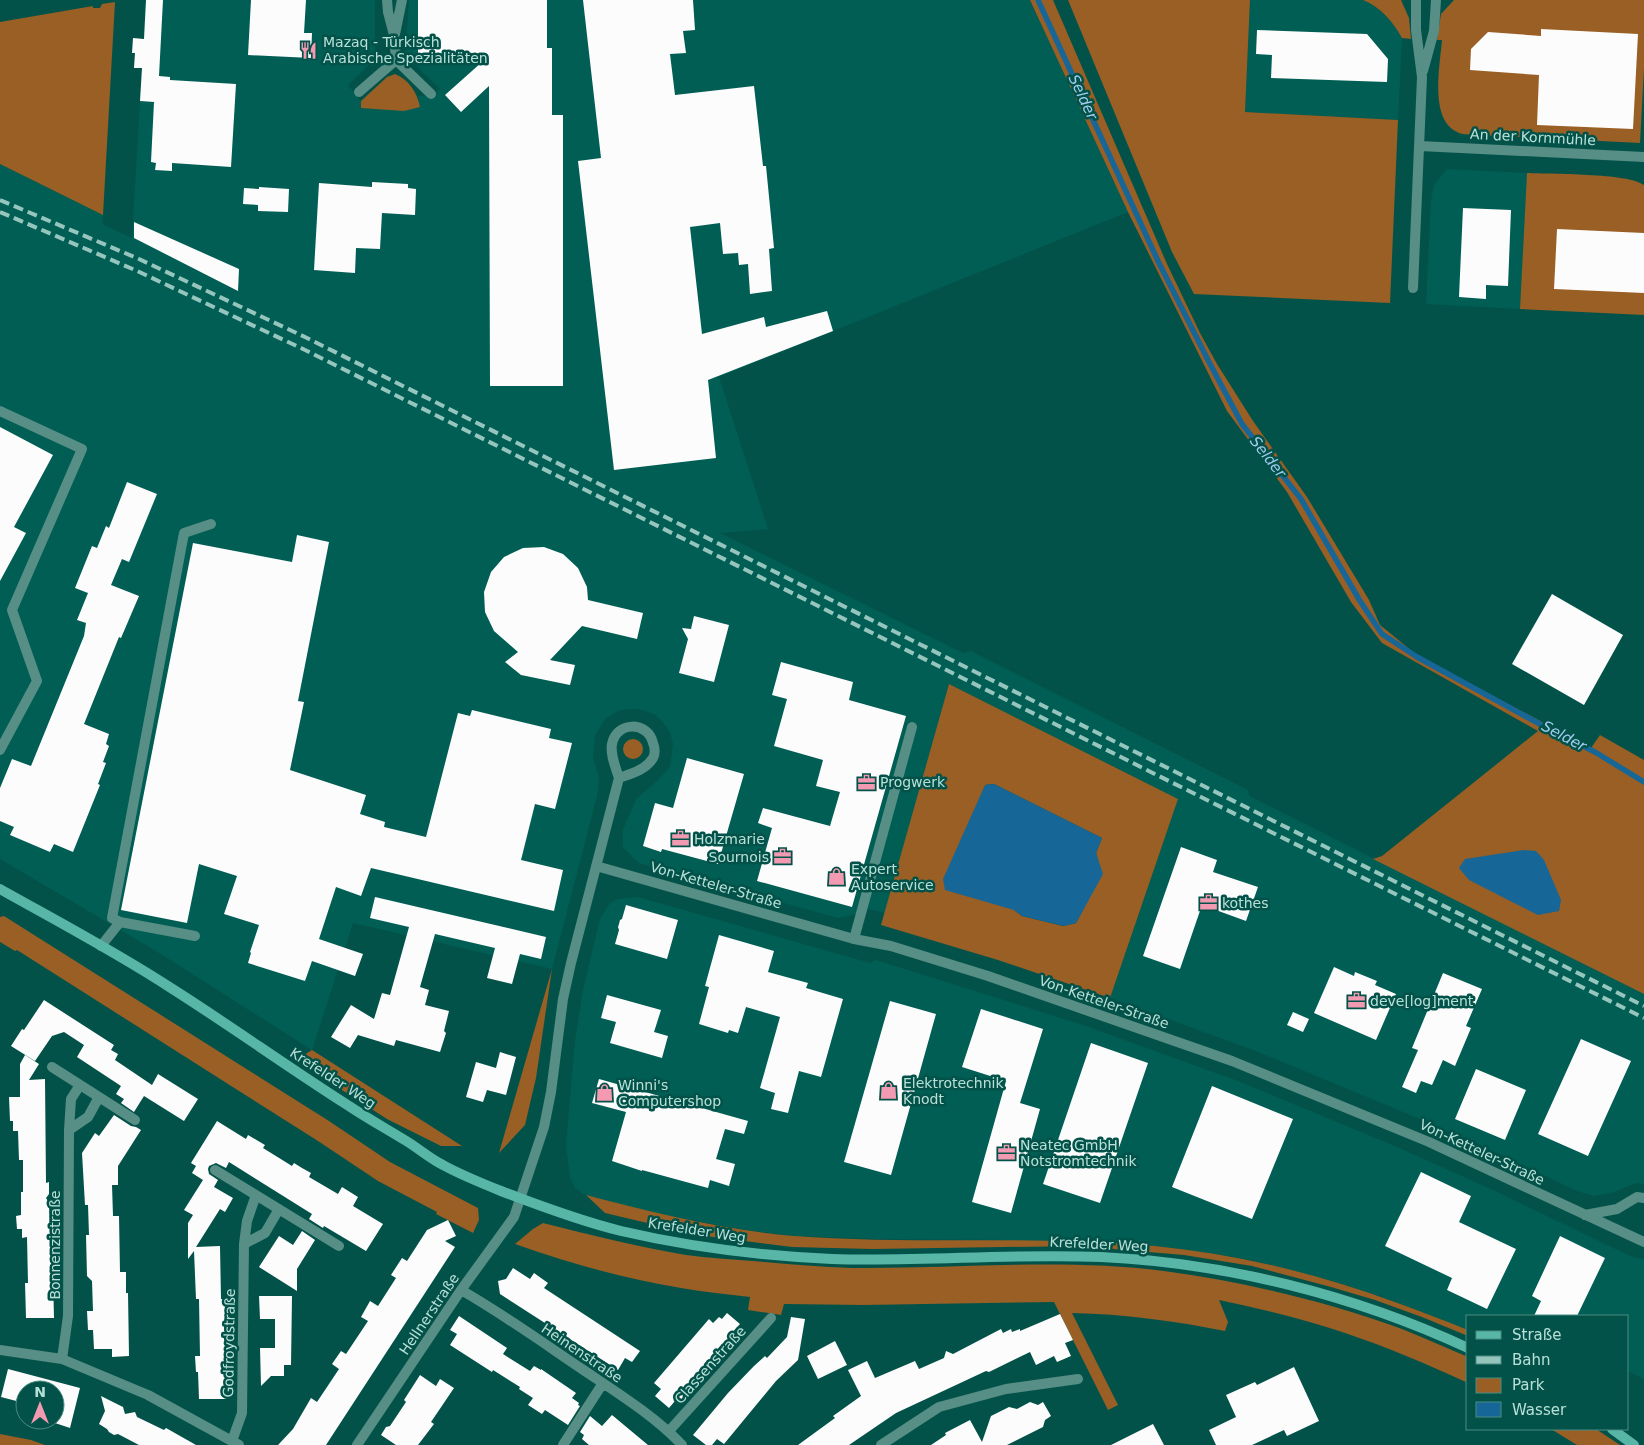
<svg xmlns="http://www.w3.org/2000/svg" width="1644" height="1445" viewBox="0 0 1644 1445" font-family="'DejaVu Sans',sans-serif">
<rect width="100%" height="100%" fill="#035249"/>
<!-- built -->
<path fill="#005e54" d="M146 0H375V59L348 85 361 101V108L419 107 418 96H432L440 89 405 55 409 0H1030L1128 212 719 377 768 529 720 533 963 653 971 651 1248 790 1249 796 1644 994V1184L1636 1183 1614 1192 1594 1196 1577 1191 1470 1140 1379 1102 1256 1051 1110 998 1178 799 949 684 885 913 868 909 860 913 838 918 639 863 623 847V830L636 799 655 783 670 767 673 744 670 732 662 721 654 714 638 709H627L618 711 605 719 595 735 593 756 599 779 597 796 552 969 353 923 312 1050 161 954 0 859V164L103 215 102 224 132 238Z
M1250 0H1363L1373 4 1394 24 1402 38 1398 120 1245 112Z
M1447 169 1527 173 1520 309 1426 304 1431 201 1434 185Z
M638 897 870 963 876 960 1083 1025 1238 1081 1397 1147 1493 1190 1632 1257 1644 1259V1379L1628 1371V1316H1468V1330L1391 1300 1333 1281 1246 1259 1157 1246 1011 1240 877 1239 793 1236 733 1228 657 1214 586 1195 575 1188 570 1177 566 1145 575 1041 583 990 600 919 610 903 618 899Z"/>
<!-- green -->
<path fill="#995f24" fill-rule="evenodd" d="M1030 0H1053L1167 264 1200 333 1217 364 1253 421 1307 497 1369 600 1380 625 1418 656 1591 748 1600 735 1644 760V994L1373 859 1382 856 1538 731 1382 643 1351 602 1287 492 1227 411 1128 212Z
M1068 0H1250L1245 112 1398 120 1390 303 1194 294 1172 252Z
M1363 0H1401L1409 18 1411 39 1402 38C1393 22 1381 7 1363 0Z
M1454 0H1644V68L1640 143 1477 135C1471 135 1462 135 1457 132 1429 119 1440 65 1442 40H1437L1441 14Z
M115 2 103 215 0 164V22L93 6V8H100L102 4Z
M395 74C409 80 417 92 420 107L404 111 361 108V101L387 77Z
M1527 173C1550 174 1628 173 1644 185V315L1520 309Z
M949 684 1178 799 1110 998 998 960 881 925ZM994 784 1102 838 1096 853 1102 874 1076 923 1063 926 1022 916 1014 910 985 785Z
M623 749a10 10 0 1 1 20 0a10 10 0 1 1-20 0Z
M4 916 329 1121 390 1162 478 1208 479 1220 473 1233 436 1214 437 1212 378 1181 318 1141 17 950 15 951 0 942V917Z
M552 969 536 1078 525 1125 499 1153Z
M312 1050 462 1146H441L387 1119 331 1083 304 1055Z
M586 1195C654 1213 724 1230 794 1236 914 1245 1035 1235 1155 1246 1235 1254 1316 1273 1392 1301 1418 1310 1443 1320 1468 1330V1336L1422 1317 1375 1300 1331 1287 1252 1266 1184 1255 1078 1246 872 1249 792 1247 698 1235 605 1213Z
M543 1223C591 1235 638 1247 686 1255 708 1258 731 1259 753 1261 785 1264 819 1267 852 1268 956 1269 1060 1258 1164 1271 1245 1282 1325 1301 1402 1329 1425 1338 1446 1348 1468 1357V1383C1427 1364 1387 1347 1345 1333 1304 1319 1261 1309 1219 1300L1228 1322 1225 1331C1175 1321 1124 1314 1072 1313L1118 1405 1108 1410 1054 1302 863 1305 784 1304 781 1315 748 1310 750 1297C727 1294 704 1292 681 1288 625 1279 569 1263 515 1244L533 1229Z
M1551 1429H1596L1620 1445H1577Z
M0 1434 31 1440 45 1445H0Z"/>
<!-- water -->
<path fill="#166698" d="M994 784 1102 838 1096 853 1103 874 1076 923 1064 926 1022 916 1014 910 945 890 943 879 985 785Z
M1524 850 1536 851 1544 860 1561 900 1559 911 1538 915 1469 880 1459 868 1465 859Z"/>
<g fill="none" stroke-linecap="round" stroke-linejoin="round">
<!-- stream -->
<path stroke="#166698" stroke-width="5.5" d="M1038 0 1158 261 1209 362 1242 424 1301 499 1360 601 1382 634 1417 657 1547 728 1595 752 1644 782"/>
</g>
<!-- building -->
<path fill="#fcfcfc" d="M146 0H163L159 76 170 77V80L236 84 231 167 172 163V171L155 170 156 163 151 162 154 102 140 101 142 68H134L135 53H132L133 38 144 39Z
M251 0H306L304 33H312L311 58 248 55Z
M418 0H547V48H552V115H563V386H490L489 86 461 112 445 95 482 62H426L418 54Z
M583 0H693L695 30 683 31 686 53 670 54 675 95 754 86 763 166H766L771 217 774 248 769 249 772 291 750 294 748 264 739 265 738 253 723 254 720 223 690 227 702 334 764 317 766 327 827 311 833 331 708 380 716 458 614 470 578 161 601 158Z
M1541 29 1638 34 1633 129 1537 125 1539 75 1470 70 1471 49 1488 32 1541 36Z
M1257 30 1367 34 1388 59 1387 82 1271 78 1272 55 1256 54Z
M372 182 408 184V188L416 189 415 215 382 213 380 249 356 248 355 273 314 270 319 183 372 187Z
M259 187 289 189 288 212 258 211V205L243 204 244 188 259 189Z
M1463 208 1511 210 1508 286 1486 285V299L1459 297Z
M134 222 239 269 238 291 134 238Z
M1557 229 1644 233V293L1554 289Z
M0 427 53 455 14 527 26 533 0 581Z
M127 482 157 494 129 562 122 559 111 585 139 596 121 638 119 637 84 724 109 734 106 744 109 746 103 762 106 763 98 784 100 785 73 852 54 844 50 852 10 835 14 827 0 821V788L12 759 31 766 84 636 86 623 77 620 88 593 75 588 92 546 97 548 106 526 109 528Z
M297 535 329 542 298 701 304 702 290 770 366 795 360 814 385 822 384 827 426 837 458 713 470 716 472 710 551 729 549 738 572 743 555 809 535 804 521 860 563 870 554 911 371 868 361 896 336 887 319 939 363 954 355 976 312 961 305 981 248 963 251 953 250 952 259 925 224 914 237 876 199 864 187 923 121 910 193 543 292 562Z
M544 547 563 554 578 568 587 587 588 600 643 613 637 639 582 626 550 660 575 665 570 685 521 675 505 662 518 652 494 631 485 612 484 592 491 572 504 557 523 548Z
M1552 594 1623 635 1584 705 1512 664Z
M694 616 729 625 714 682 679 673 688 639 682 628 691 629Z
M781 662 853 682 849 700 906 716 852 907 757 881 772 828 758 823 763 808 830 826 840 792 816 786 823 760 774 746 787 699 772 695Z
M687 758 744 774 718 864 662 849 661 852 643 846 655 803 673 808Z
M1181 847 1217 860 1213 872 1258 887 1246 921 1202 905 1180 969 1143 956Z
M375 897 546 937 541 959 520 954 512 984 487 978 495 948 435 934 420 987 429 990 425 1005 449 1011 444 1031 446 1033 440 1052 396 1040 394 1046 358 1035 350 1048 331 1037 351 1005 374 1019 382 993 390 995 409 927 370 918Z
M626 905 678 920 667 959 615 944 619 930 618 927 619 924 620 920 622 919Z
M719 935 774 951 768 972 808 983 806 988 843 999 821 1077 799 1071 788 1113 771 1109 775 1093 760 1088 780 1017 746 1007 738 1033 729 1030 728 1033 699 1024 709 987 705 986Z
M1334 967 1354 976 1355 972 1377 981 1375 985 1396 994 1376 1040 1314 1013Z
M1443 973 1482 989 1466 1026 1471 1028 1455 1066 1443 1060 1432 1085 1421 1081 1416 1093 1402 1087 1418 1050 1412 1048Z
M607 995 661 1010 654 1032 668 1036 662 1058 610 1043 616 1022 601 1018Z
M44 1000 114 1045 111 1050 118 1054 115 1060 152 1085 158 1074 198 1099 184 1121 144 1096 134 1112 121 1103 124 1099 116 1094 121 1086 77 1057 84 1045 64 1032 52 1036 35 1061 11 1046 22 1029 24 1030Z
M890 1001 936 1014 891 1175 844 1162Z
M981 1009 1043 1029 1020 1103 1040 1109 1011 1213 972 1202 1006 1081 962 1067Z
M1293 1012 1309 1019 1303 1032 1287 1025Z
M1581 1039 1631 1061 1588 1156 1538 1134Z
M1091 1043 1148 1063 1100 1203 1043 1184Z
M500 1052 516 1057 506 1095 487 1090 483 1102 466 1097 476 1062 496 1068Z
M25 1055 39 1064 29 1080 45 1079 46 1183 49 1182V1194L46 1198 49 1203 50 1236H52L54 1318H26L25 1283H28L27 1237 22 1238V1229H17L16 1216 21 1215V1192H23V1160H19L18 1131H13V1121H10L9 1097H20V1064Z
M1476 1069 1526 1090 1505 1140 1455 1119Z
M599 1079 748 1121 744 1134 725 1129 716 1159 735 1164 729 1186 710 1180 708 1188 642 1170V1171L612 1161 626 1112 592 1103Z
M1212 1086 1293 1119 1252 1219 1172 1187Z
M114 1115 131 1126 136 1127 141 1130 118 1166V1185H112L113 1216H119L120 1272H126V1293H128L129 1356 112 1357V1349H94L93 1330H88L87 1311H93L92 1281 87 1276 86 1235H89L88 1205H85L82 1153 95 1133 99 1136Z
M217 1121 246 1139 248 1135 265 1145 263 1148 292 1166 294 1163 302 1168 311 1173 309 1177 338 1194 342 1187 358 1197 353 1206 383 1224 366 1251 324 1226 323 1228 309 1219 312 1214 229 1162 226 1168 216 1163 209 1166 208 1169 209 1174 218 1180 214 1187 233 1198 225 1212 220 1209 196 1247 220 1246 221 1299H226L227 1399H199L198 1372H196L195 1356H200L199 1299H196L194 1251 188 1259V1223L193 1215 184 1210 203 1180 192 1173 196 1166 191 1163Z
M1421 1172 1471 1196 1459 1222 1516 1249 1487 1309 1447 1290 1452 1278 1385 1246Z
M448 1220 456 1236 445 1241 455 1247 326 1445H278L293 1429 311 1398 317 1402 339 1369 332 1364 341 1351 346 1354 368 1321 361 1317 370 1301 378 1306 396 1278 391 1275 402 1258 407 1261 427 1230Z
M302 1231 315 1240 297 1269V1291L259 1267 279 1236 293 1245Z
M1560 1236 1605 1258 1577 1316H1534L1541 1301 1532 1296Z
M513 1268 530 1279 534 1273 548 1283 544 1288 640 1351 632 1362 625 1358 618 1370 500 1294 498 1281 506 1279Z
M259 1296H292L291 1365H284V1376H271L261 1386 260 1348H275V1319H260Z
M727 1313 740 1324 729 1336 733 1340 727 1346 728 1350 720 1359 716 1360 695 1384V1388L687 1398H683L678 1404 675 1401 669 1408 655 1396 661 1389 654 1383 709 1319 713 1323 719 1317 722 1319Z
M1060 1314 1073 1340 1065 1343 1071 1356 1057 1362 1054 1356 1036 1365 1030 1352 989 1372 986 1371 896 1413 849 1445H798L835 1418 833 1416 861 1396 848 1370 867 1361 875 1378 915 1361 919 1369 944 1358 946 1351 953 1354 1001 1329 1003 1333 1011 1329 1012 1332 1020 1329V1331Z
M459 1316 507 1348 503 1354 530 1371 534 1366 541 1370V1369L576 1393 572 1398 579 1403 578 1405 580 1406 568 1425 545 1410 542 1414 528 1405 533 1398 519 1389 520 1387 493 1370 492 1372 450 1345 457 1334 450 1330Z
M791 1317 805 1319 798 1360 776 1381 724 1444 717 1439 712 1445H706L693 1435 728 1393 754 1366 765 1356 767 1358 787 1337Z
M835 1341 847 1365 818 1379 807 1356Z
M1294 1367 1319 1421 1287 1436 1284 1430 1252 1445H1216L1209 1430 1236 1417 1226 1395 1255 1382 1257 1385Z
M8 1369 80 1388 70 1428 55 1423V1390H25L24 1403 1 1397Z
M420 1375 436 1386 440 1379 454 1388 431 1422 434 1424 418 1445H396L381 1435 386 1427 390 1426 406 1402 404 1400Z
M101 1396 123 1407 125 1414 135 1412 137 1417 164 1430 166 1428 196 1445H139L118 1434 114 1435 109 1432 107 1429 99 1424 105 1411Z
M1030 1402 1038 1405 1043 1402 1051 1416 1045 1420 1043 1427 1007 1445H931L946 1435 945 1433 970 1420 982 1442 991 1416 1009 1407 1017 1409Z
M612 1415 648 1445H589L582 1439 584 1435 580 1432 590 1416 602 1426Z
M1153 1424 1164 1445H1111Z"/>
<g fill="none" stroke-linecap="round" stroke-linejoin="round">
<!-- lane -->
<path stroke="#578e85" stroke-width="10" d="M0 411 82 449 12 610 37 681 0 750
M120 922 112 918 184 533 211 524
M854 939 912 727
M101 946 120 922 195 936"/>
<!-- street -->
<path stroke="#578e85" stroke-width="10" d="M387 0 388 12 394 35 396 60 431 94
M395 34 402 0
M1423 71 1434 31 1436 0
M359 92 396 60
M1420 146 1644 157
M1413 288 1422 77 1416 30V0
M596 866 854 939 891 946 988 976 1232 1061 1429 1142 1644 1242
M52 1067 135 1120
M69 1130 88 1117 99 1097
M215 1170 339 1246
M1585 1215 1617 1209 1637 1197 1644 1198
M244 1244 265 1233 279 1209
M461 1290C503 1314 542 1342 582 1369 616 1392 655 1416 682 1445
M0 1350 62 1359 148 1395 239 1445
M62 1359 68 1316 69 1130 71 1099 80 1085
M669 1431 771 1318
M232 1441 242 1413 244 1244 247 1221 256 1195
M357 1445 461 1290 514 1217 544 1127 551 1092 563 999 571 963 619 778C616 768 610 755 612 744 616 721 648 721 653 743 655 748 655 754 653 758 646 770 630 774 619 778
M563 1445 603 1383
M881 1445 939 1407 1006 1389 1078 1379"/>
<!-- secondary -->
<path stroke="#58b6a7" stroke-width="10" d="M0 889C57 921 116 952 171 988 231 1026 289 1068 349 1106 367 1118 385 1128 403 1139 417 1147 429 1158 443 1165 461 1175 481 1183 501 1191 540 1206 580 1221 621 1231 690 1247 761 1256 832 1259 922 1262 1012 1253 1101 1257 1227 1263 1354 1295 1468 1348
M1612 1429 1634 1445"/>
<!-- rail -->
<path stroke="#96c5bd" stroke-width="4" stroke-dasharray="10 5" stroke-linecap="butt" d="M0 200 139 259 307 338 1644 1006
M0 212 135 270 301 348 1644 1018"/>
</g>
<!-- icons -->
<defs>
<symbol id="restaurant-bare" viewBox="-9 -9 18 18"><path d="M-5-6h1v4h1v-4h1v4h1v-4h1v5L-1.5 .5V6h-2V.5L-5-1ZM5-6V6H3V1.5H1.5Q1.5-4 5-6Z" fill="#f19ab1" stroke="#035249" stroke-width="2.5" paint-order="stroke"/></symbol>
<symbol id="office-bare" viewBox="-9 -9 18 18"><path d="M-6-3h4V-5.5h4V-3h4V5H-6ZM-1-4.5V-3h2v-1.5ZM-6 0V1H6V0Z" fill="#f19ab1" stroke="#035249" stroke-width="2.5" paint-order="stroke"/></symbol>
<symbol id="shop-bare" viewBox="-9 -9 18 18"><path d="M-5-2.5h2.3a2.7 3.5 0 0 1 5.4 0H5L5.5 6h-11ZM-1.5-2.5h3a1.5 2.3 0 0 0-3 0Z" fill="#f19ab1" stroke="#035249" stroke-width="2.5" paint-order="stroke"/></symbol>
</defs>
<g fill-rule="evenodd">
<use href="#restaurant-bare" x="296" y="38" width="25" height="25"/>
<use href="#office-bare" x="854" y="770" width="25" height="25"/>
<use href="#office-bare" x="668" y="826" width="25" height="25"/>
<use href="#office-bare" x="770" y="844" width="25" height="25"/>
<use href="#shop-bare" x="824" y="864" width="25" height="25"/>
<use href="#office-bare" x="1196" y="890" width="25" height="25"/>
<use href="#office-bare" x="1344" y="988" width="25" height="25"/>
<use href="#shop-bare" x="876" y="1078" width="25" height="25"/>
<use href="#shop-bare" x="592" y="1080" width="25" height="25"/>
<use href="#office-bare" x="994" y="1140" width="25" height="25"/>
</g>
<g text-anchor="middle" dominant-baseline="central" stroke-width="5" stroke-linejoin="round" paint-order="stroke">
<!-- poi labels -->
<g font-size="14" fill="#b8e0d8" stroke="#035249" text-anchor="start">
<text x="323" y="42">Mazaq - Türkisch<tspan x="323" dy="16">Arabische Spezialitäten</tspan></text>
<text x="880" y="782">Progwerk</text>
<text x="694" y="839">Holzmarie</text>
<text x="769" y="857" text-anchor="end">Sournois</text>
<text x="851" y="869">Expert<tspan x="851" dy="16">Autoservice</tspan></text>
<text x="1222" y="903">kothes</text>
<text x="1370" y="1001">deve[log]ment</text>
<text x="903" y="1083">Elektrotechnik<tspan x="903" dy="16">Knodt</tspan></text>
<text x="618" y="1085">Winni's<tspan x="618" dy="16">Computershop</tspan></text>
<text x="1020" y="1145">Neatec GmbH<tspan x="1020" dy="16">Notstromtechnik</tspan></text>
</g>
<!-- street labels -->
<g font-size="14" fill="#b8e0d8" stroke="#035249">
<text transform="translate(1533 137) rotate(3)">An der Kornmühle</text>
<text transform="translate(716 885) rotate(16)">Von-Ketteler-Straße</text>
<text transform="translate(1104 1002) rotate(19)">Von-Ketteler-Straße</text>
<text transform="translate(333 1078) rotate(33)">Krefelder Weg</text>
<text transform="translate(1482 1152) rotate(25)">Von-Ketteler-Straße</text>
<text transform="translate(697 1230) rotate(9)">Krefelder Weg</text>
<text transform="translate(1099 1244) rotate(3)">Krefelder Weg</text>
<text transform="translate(55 1245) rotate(-90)">Bonnenzistraße</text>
<text transform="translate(429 1314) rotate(-56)">Hellnerstraße</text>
<text transform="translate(229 1343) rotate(-89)">Godfroydstraße</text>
<text transform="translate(582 1353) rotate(34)">Heinenstraße</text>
<text transform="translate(710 1365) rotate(-48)">Classenstraße</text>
</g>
<!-- water labels -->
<g font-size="15" font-style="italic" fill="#a1ccee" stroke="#035249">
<text transform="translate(1083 97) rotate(65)">Selder</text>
<text transform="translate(1268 457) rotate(52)">Selder</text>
<text transform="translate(1564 736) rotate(28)">Selder</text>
</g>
</g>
<!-- legend -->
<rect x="1466" y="1315" width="162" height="115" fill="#035249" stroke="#4b8b82"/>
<rect x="1476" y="1331" width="25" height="8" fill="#58b6a7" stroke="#4b8b82"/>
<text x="1512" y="1340" font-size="15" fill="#b8e0d8">Straße</text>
<rect x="1476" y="1356" width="25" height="8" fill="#96c5bd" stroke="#4b8b82"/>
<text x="1512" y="1365" font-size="15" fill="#b8e0d8">Bahn</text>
<rect x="1476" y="1378" width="25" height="15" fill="#995f24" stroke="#4b8b82"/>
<text x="1512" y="1390" font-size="15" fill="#b8e0d8">Park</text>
<rect x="1476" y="1402" width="25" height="15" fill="#166698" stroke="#4b8b82"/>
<text x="1512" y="1415" font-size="15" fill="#b8e0d8">Wasser</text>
<!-- north arrow -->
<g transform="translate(40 1405)"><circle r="24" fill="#035249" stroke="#4b8b82"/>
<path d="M0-4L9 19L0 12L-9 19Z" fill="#f19ab1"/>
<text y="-8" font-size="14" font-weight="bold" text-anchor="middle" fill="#b8e0d8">N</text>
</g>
</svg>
